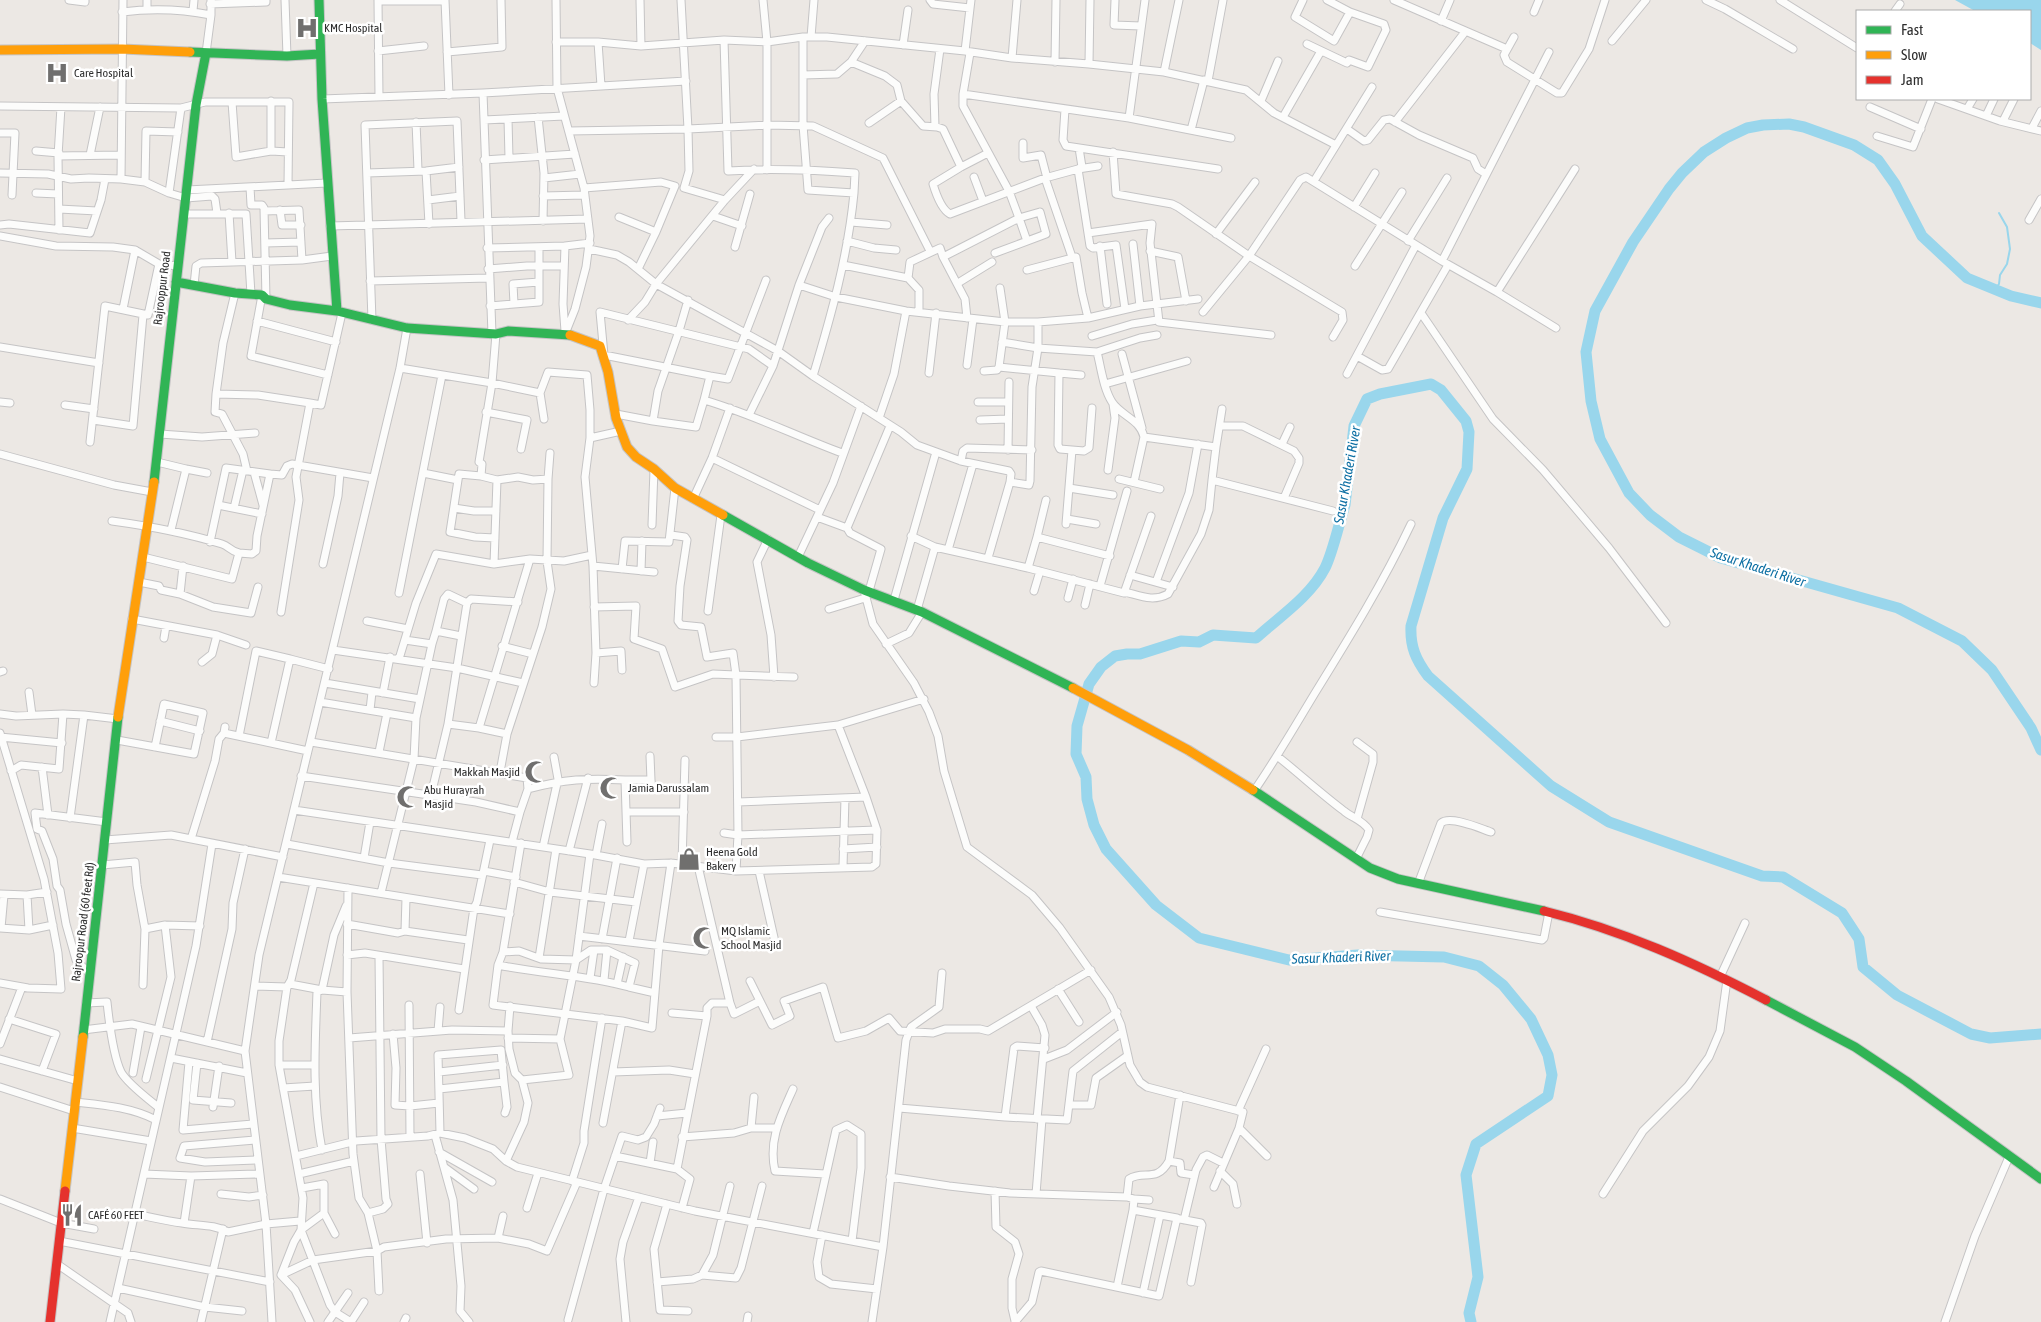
<svg xmlns="http://www.w3.org/2000/svg" width="2041" height="1322" viewBox="0 0 2041 1322" font-family="'Asap Condensed',sans-serif">
<rect width="100%" height="100%" fill="#ece8e4"/>
<!-- water -->
<path fill="#99d6ec" d="M1955 0H2041V50L2030 43V11H1975Z"/>
<g fill="none" stroke-linecap="round" stroke-linejoin="round">
<!-- stream -->
<path stroke="#99d6ec" stroke-width="2" d="M1995 289 1999 284 2000 275 2007 264 2010 249 2007 227 1999 213"/>
<!-- river -->
<path stroke="#99d6ec" stroke-width="11" d="M2041 303 2011 296 1967 278 1922 236 1895 184 1878 160 1854 145 1804 127 1789 124 1763 125 1747 128 1726 138 1704 152 1682 173 1669 189 1633 242 1595 311 1586 352 1591 401 1600 439 1629 493 1650 515 1679 537 1721 558 1898 608 1962 641 1992 670 2031 728 2041 750
M1471 1322 1469 1313 1478 1277 1466 1175 1476 1144 1548 1096 1552 1075 1548 1055 1531 1019 1503 985 1479 966 1444 957 1358 955 1289 960 1199 938 1156 905 1106 849 1094 825 1087 799 1086 777 1076 754 1077 726 1089 684 1101 667 1115 656 1127 654H1140L1181 641 1199 642 1213 635 1256 638C1279 617 1310 597 1325 568 1333 552 1339 523 1345 505L1354 426 1367 399 1380 394 1431 384 1441 390 1466 421 1469 432 1467 469 1443 518 1411 626C1410 647 1416 660 1428 676L1551 786 1609 822 1762 876 1783 877 1842 913 1859 939 1863 967 1897 995 1971 1034 1990 1038 2041 1034"/>
<defs>
<path id="street" d="M69 0 85 2V0
M285 0 287 56
M378 0 379 97
M445 0 449 95
M556 0 557 88 584 188 590 236 586 267 575 309 565 334
M640 0 641 46
M681 0 688 129 689 171 684 188 725 200
M763 0 767 42V170
M930 0 933 4 970 8
M1115 0 1114 25 1141 26
M1303 0 1295 17 1334 41 1350 12 1327 0
M1394 0 1507 49
M1706 0 1725 9 1793 49
M1780 0 1857 48
M378 1H445
M210 4 266 2V0
M147 9V0
M193 11 194 0
M1895 11 1900 4
M122 12C152 8 181 9 211 15
M1534 12 1539 0
M1441 21 1450 0
M803 37V125L808 190 854 193C848 256 831 316 813 376
M811 37 814 0
M1514 37 1504 55 1507 62 1557 93H1562L1589 49 1605 0
M724 40 728 171C770 168 813 170 855 173L854 193
M1612 41 1646 0
M556 42H598L641 46 724 40 767 42 803 37H827L965 51 1012 58 1089 64 1164 72 1179 0
M598 42 601 86
M1307 44 1347 63
M903 45 908 10
M378 51 424 46
M965 51 971 0
M447 52 502 47 501 0
M206 53 211 15V0
M1012 58 1017 0
M1349 60 1368 67 1386 30 1384 24 1350 12
M851 62 885 76 897 85 901 101
M1055 62 1056 0
M1089 64 1090 0
M1164 72 1246 90 1274 113 1336 145
M803 75 837 74 851 62 865 41
M1208 81 1223 0
M483 93 492 334
M963 94 1129 118 1231 138
M322 99 483 93 686 81
M1938 99 2000 121 2041 131
M1261 101 1278 61
M232 102 236 157 271 151 288 152
M0 106 181 108 205 102H289L288 185
M1870 107 1921 129
M1065 109 1063 140 1066 146 1218 169
M1967 109 1973 99
M1986 116 1994 99
M538 117 544 173 543 221
M1283 117 1321 51
M1129 118 1145 0
M508 119 509 158
M484 120 564 116
M2003 121 2014 99
M416 122 418 170
M1395 122 1465 32
M869 123 901 101 923 126 937 127 943 129 961 167 988 153
M935 127 934 94 940 49
M2032 128 2041 111
M1347 129 1364 141 1368 140 1384 120 1390 119 1419 135 1473 158 1478 169 1486 174
M1191 130 1204 80
M569 131 688 129 767 125 813 126 883 158 930 251
M0 133H15L12 195
M1877 136 1913 147 1932 99
M1023 143V158L1041 155 1047 178
M1079 148 1082 167 1078 169 1090 246 1093 248 1116 245 1125 309
M36 151 59 153
M271 151V101
M1113 152 1116 194 1172 204 1178 207 1249 256 1203 312
M90 155 100 107
M58 156 120 155
M484 160 575 154
M961 167 933 184C936 194 941 209 950 214L1045 178 1078 169 1098 166
M426 171 429 224
M0 173 48 174 71 179 89 178 121 179 145 182 169 193 186 198 212 196 215 199 217 213
M367 173 426 171 459 167
M974 177 983 201
M544 178 580 174
M1045 178 1072 257
M121 179 123 0
M1314 181 1372 87
M145 182 146 131 178 132
M250 187 251 205H262L264 208 266 299
M584 188 661 182 675 186 656 232 638 269
M187 190 327 183
M36 193 58 194
M169 193 181 108
M543 196 585 195
M428 200 460 196
M1354 207 1375 173
M59 209 97 211
M280 210 282 225H301
M264 211 299 210 302 260
M229 213 232 262
M184 214H246L251 294
M713 216 742 226
M619 217 656 232
M2029 220 2041 199
M851 222 887 225
M0 225 9 224 90 233 101 200 105 179
M330 226 588 219
M59 230 58 156 61 107
M1088 233 1152 224 1150 243 1159 322 1271 335
M1216 234 1255 182
M0 236 56 246 113 247 135 250 159 264 178 266
M847 241 874 248 896 250
M1408 241 1447 178
M265 243 301 242
M1133 244 1140 306
M565 246 590 243
M1100 246 1107 304
M735 247 750 194
M487 248 565 246 563 304 565 331
M589 249 617 255 629 262 656 284 778 351 813 376 901 432 917 445 961 461 1009 471 1011 474 1010 482 1029 485 1030 481 1032 387 1038 348V322
M1150 251 1178 257 1186 301
M995 253 1046 234 1040 212 1019 218 1027 241
M943 257 1019 218 1009 191 963 106V94L970 53
M1442 261 1549 52
M843 265 908 278 910 262 940 248 943 257 965 299 967 318
M1355 266 1402 192
M488 269 527 266H564
M1027 270 1076 257 1082 293 1088 318
M908 278 919 290V312
M370 281 489 278
M958 283 992 262
M194 285 196 266 201 263 302 260 332 256
M799 285 836 297 906 311 1005 322H1038L1088 318 1140 306 1198 299
M1000 288 1005 322 999 367 1059 373 1058 445 1060 449 1072 450 1066 524
M1497 292 1575 169
M235 293 223 343 216 394 258 395 310 403 296 477 299 500 281 612
M262 295 251 356 328 375
M514 304 513 284 539 282
M490 306 539 302V247
M123 309 135 250
M1421 313 1493 419 1543 470 1609 548 1666 623
M372 320 365 125 457 121 461 221
M628 320 645 302 656 284 725 200 754 169
M257 321 336 342
M496 334 492 383 479 462 482 464 481 476 497 480 494 564 530 559 564 561 592 555
M1092 336 1132 324 1157 320
M1333 337 1343 320 1342 312 1249 256 1300 180 1306 177 1442 261 1497 292 1556 328
M1002 342 1038 348 1097 352C1101 367 1103 388 1112 402 1121 416 1140 419 1144 437L1134 482
M0 347 99 363
M1097 352 1140 338 1157 335
M1122 354 1142 428
M1357 356 1382 370 1388 369 1448 265
M967 365 973 319
M400 368 492 383 540 393 548 372 587 375 590 410V438L585 477 593 566 596 653 594 683
M984 371 997 370 999 367
M929 373 936 313
M1059 373 1081 375
M1347 374 1416 245
M710 376 728 379 766 280
M1105 384 1187 361
M540 393 544 419
M216 394 215 412 222 414 243 454 247 471
M704 400 710 376 604 355 600 312 749 349 773 366
M0 402 10 403
M978 402H1008
M310 403 321 405 342 313
M65 405 94 409
M486 412 527 420 521 449
M616 414 653 421 696 427 704 400C752 414 796 436 842 453
M749 415 773 366 799 285 822 227 829 218
M879 418 894 374 906 311
M93 420 133 426 143 315
M980 420 1008 419
M653 421 658 391 679 331 688 300
M1220 426H1243L1294 451 1299 458V463L1284 498
M160 434 202 437 255 433
M1144 437 1216 447 1212 480 1333 511
M590 438 621 431
M90 442 105 306 148 315 159 264
M1282 444 1290 427
M1216 447 1222 409
M1008 450 1009 382
M1072 450 1084 451 1089 448 1092 408
M0 454 114 485 152 492
M712 458 820 510
M961 461 963 451 967 448 1032 450
M157 462 186 469 171 530
M186 469 207 473
M1108 470 1115 418 1113 404
M254 472 263 505
M423 473 458 480 450 532 475 537 495 538
M270 474 282 475 287 466 292 464 373 478
M1119 479 1160 489
M458 480 459 474 481 476
M497 480 518 477 533 480 548 479
M1069 488 1113 495
M693 499 712 458 730 408
M218 505 262 514
M234 508 243 470
M454 508 474 511H496
M817 517 847 528
M1067 519 1096 524
M112 521C149 526 186 533 222 544 229 546 230 551 239 553L232 579 143 557
M652 525 654 469
M671 535 685 537 687 540 680 586 678 621 681 625 701 627 707 657 733 653 736 675 794 677
M911 536 935 547
M1037 537 1046 500
M768 539 757 562 771 635 774 677
M210 542 226 468 270 474 257 536 256 551 252 554 239 553
M948 550 973 464
M798 557 833 483 861 406
M988 558 1010 482
M323 564 338 496 340 473
M593 566 654 572
M1028 568 1124 593 1151 516
M622 569 625 541 669 542 675 488
M641 571 642 541
M1130 575 1173 587
M139 582 159 586 161 590 180 594 213 607 251 613 258 587
M1156 582 1189 493 1198 444
M1100 586 1127 491
M864 590 873 624 914 683 929 712 938 736 944 771 967 847 1032 895 1060 928 1109 997 1121 1025 1130 1065 1140 1082 1147 1087 1243 1112 1239 1128 1267 1156
M869 591 881 549 850 533 847 528 890 426
M1034 591 1040 571
M1125 592C1141 596 1153 602 1168 594L1201 534 1209 510 1212 480
M399 593 442 375
M180 594 183 566
M1068 598 1073 579
M894 600 936 452
M1085 605 1090 584
M594 607 636 606 634 639 662 649 675 687 713 674 736 675 738 835 736 871
M829 609 865 598
M917 610 935 547 1028 568 1037 537 1110 556
M708 611 721 515
M132 619 217 635 246 645
M367 621 408 629
M436 631 444 599 448 594 467 603 471 599 518 602
M164 638 166 626
M405 640 432 644 436 631 461 636
M886 644 909 633 922 612
M502 646 533 654
M333 650 457 668 523 683
M596 653 621 651 622 670
M290 659 329 669
M399 659 416 603 436 554 494 564
M202 662 212 654 217 635
M0 672 3 671
M325 683 420 699
M29 692 32 715
M383 693 390 657
M320 702 416 718 432 644
M370 710 372 692
M0 714 16 716 63 714 59 769 21 765 11 771
M63 714 84 715
M160 721 200 731
M448 724 467 603
M479 728 530 559
M0 733 44 879 58 953 61 989 28 988 0 983
M224 733 308 751
M239 736 256 651 290 659 271 743
M0 737 62 743
M716 737H737L838 725
M117 740 194 754 203 713 164 704 155 747
M379 752 387 713
M650 756 651 780
M1277 756C1300 774 1321 794 1344 811 1352 818 1363 820 1369 830L1367 837 1356 859
M42 767 48 815
M500 772 507 734
M301 776 476 802 520 812 528 789 527 778 311 742
M625 780H651L652 789
M528 789C564 779 588 778 625 780L627 842
M1254 791C1276 759 1295 726 1315 693 1349 638 1383 583 1411 524
M431 795 448 724 479 728 507 734 542 627 551 589 547 561 548 479 550 453
M866 797 877 830
M738 802 866 797 838 725 924 699
M294 810 590 854 644 864 671 863 736 871 872 867 876 864 877 830 738 835 724 833
M627 812H684
M70 818 84 715 118 719
M1357 819 1373 762V754L1357 742
M191 839 215 761 219 739 224 733 225 727
M105 840 171 835 283 857
M512 842 520 812
M521 843 503 952 498 965 493 1005 622 1021 652 1028 659 945 671 863
M287 844 389 863 482 875
M543 847 558 779 554 757
M843 849 877 847
M569 851 588 778
M596 855 602 824
M364 858 370 822
M682 864 685 760
M102 865 135 862 137 885 145 929 165 925 200 926
M843 867 845 798
M484 871 516 877
M759 871 775 942
M278 877 510 914
M514 882 550 892 636 902
M314 883 291 980 287 987 279 1041V1065L303 1198 301 1230 330 1305 335 1312 351 1322
M1418 884 1441 823C1450 815 1479 828 1491 832
M348 888 347 992 353 1154 359 1198 368 1213 377 1251 379 1291
M381 893 414 759 416 718
M0 894 27 895 47 892
M27 895 29 930
M1380 912 1542 940 1544 938 1549 912
M347 924 398 933 405 931 468 940
M0 928 29 930 53 925
M1 928 4 895
M405 931 406 898
M579 936 705 951
M602 939 617 858
M629 941 644 864
M347 955 365 953 464 969
M539 958 556 849
M498 965C542 974 587 975 629 987L635 963 607 950H591L576 960 541 959 519 951 503 952
M90 974 76 960 66 924 60 890 57 886 53 859 42 831 37 829 35 813 107 822
M1720 977 1745 923
M590 978 594 950
M604 980 607 950
M750 981 772 1025 790 1016 784 1001 823 987 838 1038 866 1031 889 1018 900 1031 933 1033 945 1029H980L988 1031 1091 970
M617 984 623 957
M143 985 145 929
M255 986 287 987 290 984 322 990 347 992
M629 987 655 993
M1058 989 1079 1022
M86 1003 107 1002C109 1021 113 1055 121 1072 128 1084 147 1098 158 1107
M730 1003 734 1014 760 1001
M409 1005 410 1137
M1031 1006 1042 1025 1045 1035 1037 1119
M459 1010 474 908 477 902 490 840
M672 1013 707 1016V1008L712 1003H730L698 866
M9 1019 56 1034 42 1071
M83 1030 132 1024 245 1051
M438 1031 440 1007
M393 1034 396 1068 395 1105 410 1106 439 1103
M349 1038 452 1030 508 1031
M508 1038 560 1039 576 960 590 854
M207 1042 232 929 233 903 245 849
M0 1044 22 987
M171 1058 247 1073
M0 1059 78 1081
M1044 1059 1067 1050 1117 1012
M189 1062 183 1130 253 1124
M197 1063 193 1100 231 1103
M279 1065H314
M439 1072 503 1065
M613 1072 669 1070 695 1074
M133 1073 141 1027
M146 1079 171 977 165 925
M522 1080 569 1075 560 1039
M504 1082 507 1107 505 1113
M0 1087 74 1111
M283 1088 315 1086
M439 1089 504 1082 501 1050 438 1055 440 1133
M793 1089C781 1116 768 1140 775 1171L825 1174
M75 1102C103 1105 131 1107 156 1120
M1069 1105H1091L1096 1078 1127 1056
M213 1107 219 1066
M899 1108 1005 1117 1014 1048 1017 1046 1045 1048
M1238 1111 1266 1049
M657 1116 687 1113
M1005 1117 1067 1120 1073 1071 1122 1032
M603 1123 622 1021
M72 1128 151 1141
M751 1128 754 1097
M435 1135 453 1200 461 1286 460 1311 469 1322
M682 1137 734 1133 751 1128H776
M255 1140 184 1146 180 1158 205 1162 258 1160
M322 1150C312 1098 315 1045 317 992L322 990 334 935 346 906
M439 1152 492 1182
M296 1156 356 1141 428 1136 440 1133 465 1138 493 1149 506 1161 517 1167 695 1211 883 1247
M615 1156 677 1169
M506 1161 524 1122 528 1103 522 1080 515 1073 509 1049 508 1031 510 1006
M1169 1161 1180 1163 1181 1173 1194 1175
M650 1163 653 1142
M444 1167 474 1189
M1220 1171 1233 1184 1237 1204
M144 1174 191 1176 184 1223
M299 1174 354 1161
M420 1174 427 1243
M191 1176 259 1174
M890 1177 949 1186 1010 1193 1127 1197
M572 1181 584 1143V1131L602 1018
M1214 1187 1239 1128
M302 1188 324 1184V1213L335 1234
M995 1191 996 1227 1015 1242 1019 1254 1012 1279V1308L1015 1321
M221 1194 249 1197 263 1195
M1036 1194 1042 1119
M1603 1194 1643 1131 1688 1086 1709 1057 1720 1031 1727 980
M0 1199 61 1223 94 1229
M1134 1199 1149 1200
M667 1204 654 1249 660 1310 688 1311
M527 1208 538 1173
M682 1208 690 1179 677 1169 707 1016
M368 1213 383 1209 388 1204 386 1199 381 1139 379 956
M135 1214C150 1217 166 1221 182 1223 198 1226 214 1224 228 1232L266 1224 300 1221
M1180 1219 1201 1223 1202 1225 1191 1282
M1184 1220 1196 1170 1203 1157 1207 1155 1223 1163
M813 1233 836 1130 847 1125 861 1134V1168L852 1241
M822 1235 817 1262 819 1277 831 1284 877 1289
M498 1238 529 1244 547 1251 577 1182
M59 1241 270 1282
M57 1264 128 1313 131 1322
M281 1275 313 1260 377 1251 384 1247 446 1239 498 1238 503 1216
M702 1275 713 1255 730 1186
M657 1282 693 1279 702 1275 736 1278 741 1268 762 1186
M1117 1287 1133 1210 1134 1199 1127 1197 1129 1179C1144 1169 1156 1184 1169 1161L1180 1095
M118 1288 205 1307 242 1311
M1143 1293 1160 1215
M568 1320 604 1189 622 1136 638 1140 646 1137 654 1124 660 1108
M110 1322 196 946 212 844
M201 1322 223 1229
M272 1322 266 1224 245 1051 259 955 400 368 407 328
M310 1322 295 1290 281 1275 294 1242 301 1230 324 1213
M328 1322 348 1293
M351 1322 364 1302
M404 1322 406 1318
M626 1322 620 1259 623 1242 639 1197
M747 1322 748 1316
M872 1322 883 1247 906 1040 911 1027 939 1007 942 973
M1015 1322 1032 1302 1039 1272 1041 1271 1159 1296 1177 1218 1133 1210
M1945 1322 1975 1236 2009 1157"/>
<path id="fast" d="M319 0 322 99 337 311
M190 52 287 56 320 54
M176 282 235 293 262 295 266 299 290 305 337 311 407 328 496 334 508 331 570 335
M154 482 196 105 206 53
M723 515 808 563 864 590 922 612 1073 688
M1253 790 1370 868 1398 879 1544 911
M1766 1000 1855 1047 1906 1081 2041 1179
M83 1037 118 717"/>
<path id="slow" d="M0 50 122 49 190 52
M570 335 600 346 608 372 616 418 627 447 636 457 654 469 675 488 723 515
M1073 688 1188 750 1253 790
M118 717 154 482
M65 1191 83 1037"/>
<path id="jam" d="M1544 911C1622 930 1695 963 1766 1000
M50 1322 65 1191"/>
</defs>
<!-- street casing -->
<use href="#street" stroke="#c5c4c5" stroke-width="9"/>
<!-- fast casing -->
<use href="#fast" stroke="#c5c4c5" stroke-width="11"/>
<!-- slow casing -->
<use href="#slow" stroke="#c5c4c5" stroke-width="11"/>
<!-- jam casing -->
<use href="#jam" stroke="#c5c4c5" stroke-width="11"/>
<!-- street -->
<use href="#street" stroke="#fcfcfb" stroke-width="7"/>
<!-- fast -->
<use href="#fast" stroke="#30b455" stroke-width="9"/>
<!-- slow -->
<use href="#slow" stroke="#ff9f0a" stroke-width="9"/>
<!-- jam -->
<use href="#jam" stroke="#e5322d" stroke-width="9"/>
</g>
<!-- icons -->
<defs>
<symbol id="hospital-bare" viewBox="-9 -9 18 18"><path d="M-5-5h3v3.5h4V-5h3V5h-3V1.5h-4V5h-3Z" fill="#706f6e" stroke="#fff" stroke-width="2.5" paint-order="stroke"/></symbol>
<symbol id="mosque-bare" viewBox="-9 -9 18 18"><path d="M3.5-4.9A6 6 0 1 0 3.5 4.9A5 5 0 1 1 3.5-4.9Z" fill="#706f6e" stroke="#fff" stroke-width="2.5" paint-order="stroke"/></symbol>
<symbol id="shop-bare" viewBox="-9 -9 18 18"><path d="M-5-2.5h2.3a2.7 3.5 0 0 1 5.4 0H5L5.5 6h-11ZM-1.5-2.5h3a1.5 2.3 0 0 0-3 0Z" fill="#706f6e" stroke="#fff" stroke-width="2.5" paint-order="stroke"/></symbol>
<symbol id="restaurant-bare" viewBox="-9 -9 18 18"><path d="M-5-6h1v4h1v-4h1v4h1v-4h1v5L-1.5 .5V6h-2V.5L-5-1ZM5-6V6H3V1.5H1.5Q1.5-4 5-6Z" fill="#706f6e" stroke="#fff" stroke-width="2.5" paint-order="stroke"/></symbol>
</defs>
<g fill-rule="evenodd">
<use href="#hospital-bare" x="291" y="12" width="32" height="32"/>
<use href="#hospital-bare" x="41" y="57" width="32" height="32"/>
<use href="#mosque-bare" x="520" y="756" width="32" height="32"/>
<use href="#mosque-bare" x="595" y="772" width="32" height="32"/>
<use href="#mosque-bare" x="392" y="781" width="32" height="32"/>
<use href="#shop-bare" x="673" y="843" width="32" height="32"/>
<use href="#mosque-bare" x="688" y="922" width="32" height="32"/>
<use href="#restaurant-bare" x="56" y="1199" width="32" height="32"/>
</g>
<g text-anchor="middle" dominant-baseline="central" stroke-width="5" stroke-linejoin="round" paint-order="stroke">
<!-- poi labels -->
<g font-size="12" fill="#2e2e2e" stroke="#fff" text-anchor="start">
<text x="324" y="28">KMC Hospital</text>
<text x="74" y="73">Care Hospital</text>
<text x="520" y="772" text-anchor="end">Makkah Masjid</text>
<text x="628" y="788">Jamia Darussalam</text>
<text x="424" y="790">Abu Hurayrah<tspan x="424" dy="14">Masjid</tspan></text>
<text x="706" y="852">Heena Gold<tspan x="706" dy="14">Bakery</tspan></text>
<text x="721" y="931">MQ Islamic<tspan x="721" dy="14">School Masjid</tspan></text>
<text x="88" y="1215">CAFÉ 60 FEET</text>
</g>
<!-- street labels -->
<g font-size="12" fill="#2e2e2e" stroke="#fff">
<text transform="translate(162 288) rotate(-83)">Rajrooppur Road</text>
<text transform="translate(83 922) rotate(-83)">Rajroopur Road (60 feet Rd)</text>
</g>
<!-- water labels -->
<g font-size="14" font-style="italic" fill="#0d6fa3" stroke="#fff">
<text transform="translate(1347 475) rotate(-80)">Sasur Khaderi River</text>
<text transform="translate(1758 567) rotate(18)">Sasur Khaderi River</text>
<text transform="translate(1341 957) rotate(-2)">Sasur Khaderi River</text>
</g>
</g>
<!-- legend -->
<rect x="1856" y="10" width="175" height="90" fill="#ffffff" stroke="#ababab"/>
<rect x="1866" y="26" width="25" height="8" fill="#30b455" stroke="#ababab"/>
<text x="1901" y="35" font-size="15" fill="#2e2e2e">Fast</text>
<rect x="1866" y="51" width="25" height="8" fill="#ff9f0a" stroke="#ababab"/>
<text x="1901" y="60" font-size="15" fill="#2e2e2e">Slow</text>
<rect x="1866" y="76" width="25" height="8" fill="#e5322d" stroke="#ababab"/>
<text x="1901" y="85" font-size="15" fill="#2e2e2e">Jam</text>
</svg>
